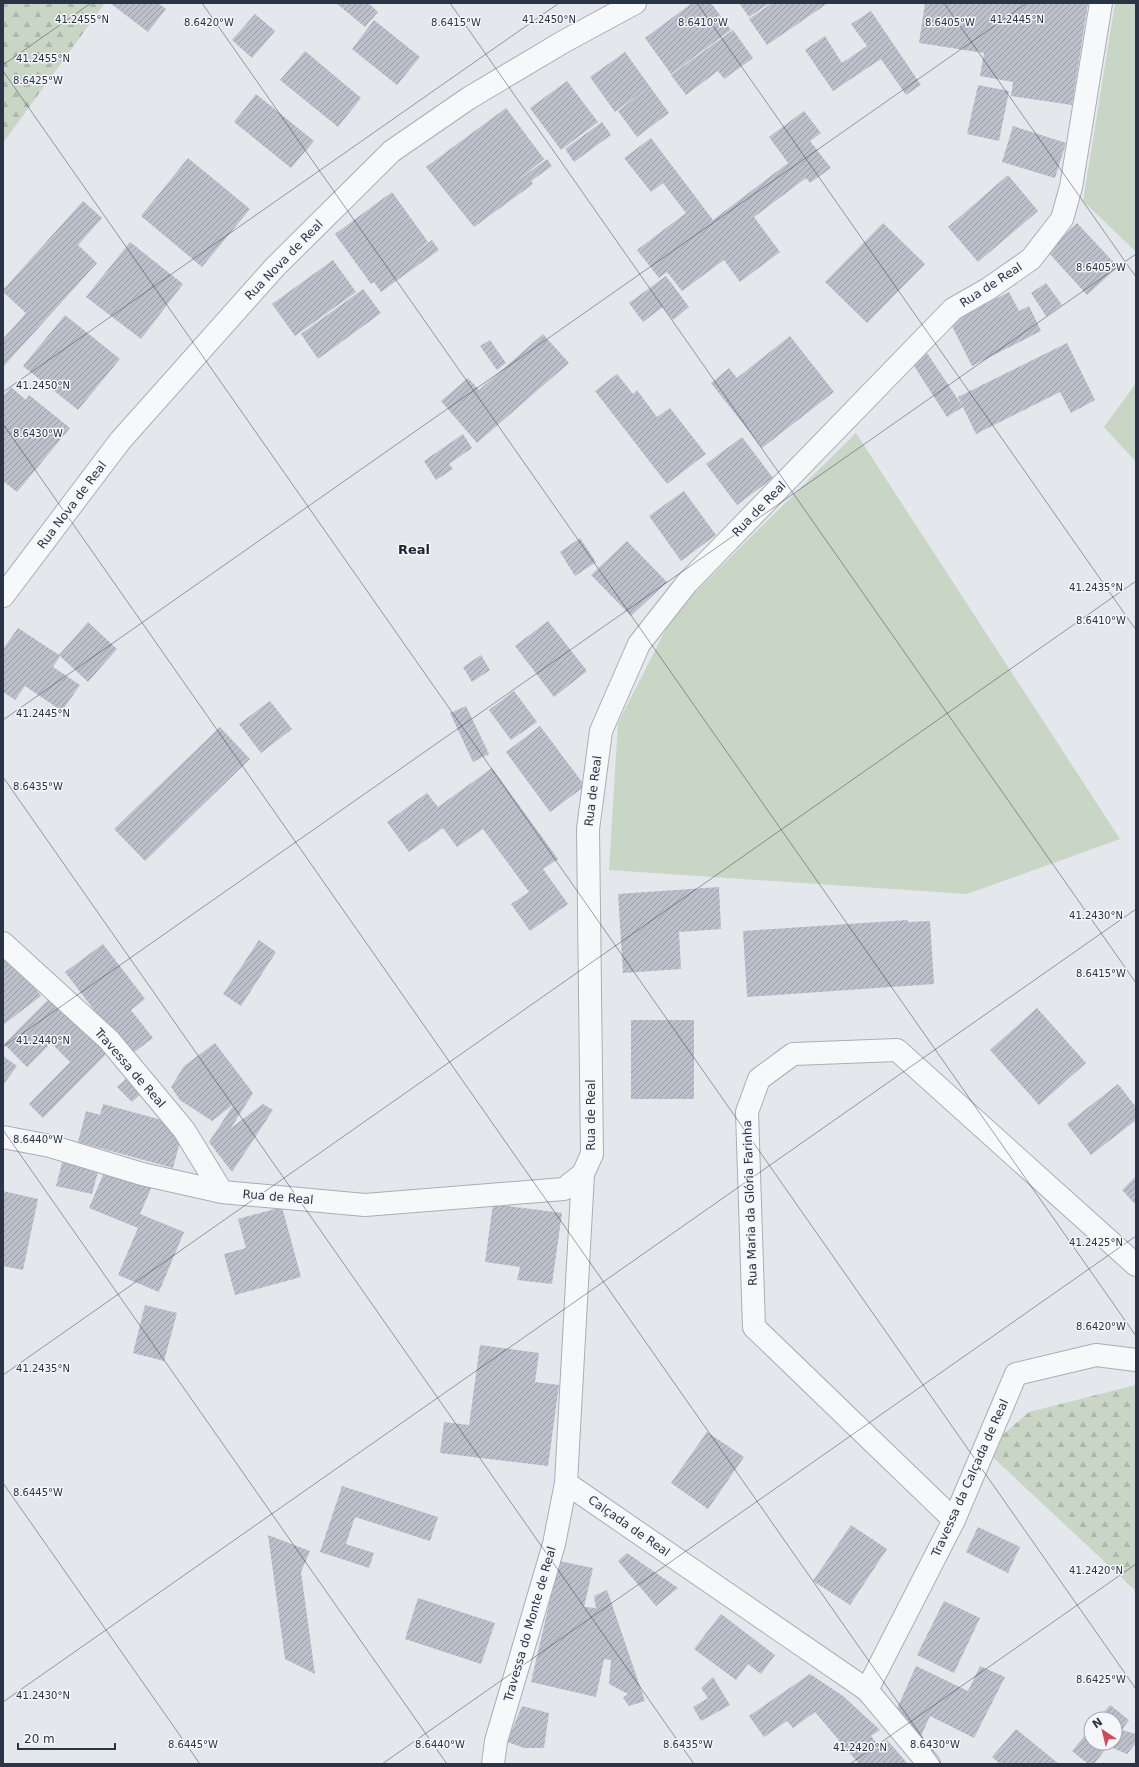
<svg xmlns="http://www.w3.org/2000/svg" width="1139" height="1767" viewBox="0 0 1139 1767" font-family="'DejaVu Sans',sans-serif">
<defs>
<pattern id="forest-firs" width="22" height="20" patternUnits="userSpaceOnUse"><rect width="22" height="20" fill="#c9d6c5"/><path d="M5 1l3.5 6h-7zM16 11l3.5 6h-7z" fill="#adb8ab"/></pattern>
<pattern id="building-hatch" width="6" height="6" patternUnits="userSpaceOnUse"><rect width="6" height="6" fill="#bbc0ca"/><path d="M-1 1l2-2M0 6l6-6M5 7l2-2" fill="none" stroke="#989da6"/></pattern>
</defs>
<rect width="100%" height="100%" fill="#e4e7ec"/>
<!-- grass -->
<path fill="#c9d6c5" d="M1115 3H1136V252L1083 201Z
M1136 383V462L1104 427Z
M856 433 1120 839 967 894 609 870 618 723 674 613Z"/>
<!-- forest -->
<path fill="url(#forest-firs)" d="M3 3H105L3 143Z
M1136 1385V1591L985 1450 1029 1412Z"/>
<!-- building -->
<path fill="url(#building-hatch)" d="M110 3H158L166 9 148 32Z
M336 3H368L378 12 365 27Z
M692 3H711L731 30 671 74 645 38Z
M739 3H770L749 17Z
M772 3H828L767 45 749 19Z
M925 3H1088L1072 105 1011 96 1013 82 980 76 984 53 919 43Z
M871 11 921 85 906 95 881 59 833 91 805 50 825 36 842 63 867 46 851 24Z
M255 14 275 31 252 58 232 40Z
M374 20 420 57 397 85 352 49Z
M733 30 753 58 724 79 718 71 686 95 671 75Z
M305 51 361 98 338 127 280 80Z
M625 52 669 113 637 137 618 111 648 88 615 112 590 77Z
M567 81 598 122 561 150 530 108Z
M978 85 1009 91 999 141 967 134Z
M256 94 314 141 291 168 234 122Z
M506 108 544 159 516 182 547 159 552 166 531 181 533 184 474 227 426 167Z
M804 111 821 133 810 141 831 168 810 183 806 178 754 217 780 252 740 282 724 260 682 291 667 272 659 278 637 250 686 213 663 183 651 192 624 158 651 138 713 220 788 163 769 137Z
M602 122 611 135 574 162 565 149Z
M1013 126 1066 143 1055 178 1002 162Z
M188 158 250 209 202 267 141 216Z
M1008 175 1038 211 978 262 948 227Z
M392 192 428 242 399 264 432 240 439 250 381 292 374 282 371 284 335 234Z
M83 201 102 218 78 245 97 263 3 367V339L26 313 3 292V290Z
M883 223 925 264 867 323 825 282Z
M1077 223 1118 267 1087 295 1047 251Z
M130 242 183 284 141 339 86 297Z
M333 260 356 292 295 336 272 304Z
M666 276 689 307 673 320 663 307 643 322 629 303Z
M1046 283 1062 305 1046 316 1031 293Z
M363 289 381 313 318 359 301 334Z
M1009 292 1019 311 1029 306 1041 331 972 366 950 322Z
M65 315 120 359 78 410 23 366Z
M543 334 569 363 477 443 441 401 468 378 479 390Z
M790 336 834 392 762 448 711 383 729 368 737 378Z
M490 340 506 363 497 370 480 346Z
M1067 343 1095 400 1071 413 1060 392 976 434 958 397Z
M927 353 963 407 947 417 912 363Z
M617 374 633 394 637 390 657 417 670 408 706 454 667 484 595 391Z
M11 387 26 400 29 395 70 428 17 492 3 481V396Z
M463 434 472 448 449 464 453 469 436 480 424 461Z
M742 437 773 478 737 505 706 464Z
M684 491 716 535 681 561 649 516Z
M580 538 596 562 575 576 560 552Z
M627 541 667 582 631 616 591 575Z
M548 621 587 671 554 697 515 646Z
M88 622 117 649 88 682 60 656 53 667 80 685 62 711 25 686 15 700 3 692V649L18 628 59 655Z
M481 655 490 670 472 682 463 667Z
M514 691 537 722 511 740 489 710Z
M270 701 292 729 261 753 239 724Z
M466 706 489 754 473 762 450 713Z
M540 726 585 786 550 812 506 752Z
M220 727 250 759 145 861 114 829Z
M492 768 558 859 543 869 568 904 530 931 511 904 529 892 483 829 457 847 443 828 409 852 387 822 427 793 438 807Z
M719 887 721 929 679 932 681 969 623 973 618 894Z
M908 920V922L930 921 934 984 747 997 743 931Z
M259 940 276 952 241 1006 223 994Z
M103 944 145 999 131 1010 153 1038 129 1056 65 972Z
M3 946 41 996 3 1025Z
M52 996 108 1052 43 1118 29 1104 70 1062 51 1043 27 1067 4 1044Z
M1037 1008 1086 1063 1039 1105 990 1050Z
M631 1020H694V1099H631Z
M215 1043 253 1093 231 1128 263 1104 273 1110 232 1172 209 1142 234 1104 212 1121 180 1100 171 1087 184 1066Z
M3 1056 17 1066 3 1085Z
M128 1077 143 1092 132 1102 117 1087Z
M1118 1084 1136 1107V1120L1091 1155 1067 1124Z
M103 1104 184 1126 173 1168 78 1142 86 1111 100 1115Z
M64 1155 100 1164 92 1194 56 1186Z
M107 1165 153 1184 140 1214 184 1232 159 1292 118 1275 138 1228 89 1208Z
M1136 1176V1205L1122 1190Z
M3 1191 38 1199 23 1270 3 1266Z
M493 1204 562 1213 552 1284 517 1280 520 1267 485 1262Z
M282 1207 301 1277 235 1295 224 1254 246 1248 238 1219Z
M145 1305 177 1313 164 1361 133 1353Z
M480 1345 539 1353 535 1382 559 1385 548 1466 440 1453 444 1422 469 1425Z
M707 1432 744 1457 708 1509 671 1483Z
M342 1486 438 1517 430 1541 355 1517 346 1544 374 1553 369 1568 320 1552Z
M851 1525 887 1549 850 1605 813 1581Z
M978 1527 1020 1547 1008 1573 966 1552Z
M268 1535 310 1551 301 1572 315 1674 285 1659Z
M627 1553 678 1588 656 1606 618 1561Z
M559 1561 593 1568 584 1607 596 1608 594 1596 607 1590 645 1701 629 1706 623 1698 628 1694 609 1684 611 1660 604 1659 596 1697 531 1682Z
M418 1598 495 1623 481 1664 405 1639Z
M944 1601 980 1618 954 1673 917 1655Z
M721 1614 775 1655 761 1674 748 1664 736 1680 694 1649Z
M916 1666 968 1691 980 1666 1005 1677 974 1738 930 1716 921 1736 896 1711Z
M810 1674 843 1696 880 1730 871 1736 880 1748 887 1740 908 1764H859L815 1712 793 1728 787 1721 764 1737 749 1716Z
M713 1677 730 1705 701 1721 693 1707 708 1698 701 1688Z
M1110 1705 1129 1720 1122 1730 1136 1734V1743L1127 1754 1108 1746 1094 1764H1088L1072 1751 1091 1728V1743H1115V1719H1098Z
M522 1706 549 1713 544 1748H524L507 1742Z
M1016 1729 1059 1764H997L999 1763 992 1757Z"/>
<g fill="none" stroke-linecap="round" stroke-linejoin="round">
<defs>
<path id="minor" d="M3 596 120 441 275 267 392 151 469 98 563 42 635 3
M3 943 109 1040 184 1130 222 1192
M3 1137 50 1146 142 1174 222 1192 365 1205 564 1189 583 1174 592 1154 588 829 601 731 639 644 687 583 953 309 988 289 1031 259 1062 219 1071 187 1101 3
M583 1174 566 1483 867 1690 929 1764
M954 1520 754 1327 747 1112 759 1079 793 1054 897 1050 1136 1265
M867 1690 954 1520 1016 1374 1096 1355 1136 1360
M493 1764 496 1741 554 1544 566 1483"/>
</defs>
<!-- minor casing -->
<use href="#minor" stroke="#a9aeb7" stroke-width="24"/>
<!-- minor -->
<use href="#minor" stroke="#f7f8fa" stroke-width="22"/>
</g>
<!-- ticks -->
<path fill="none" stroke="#2b3445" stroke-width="1" stroke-opacity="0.45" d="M202 3 1136 1336M450 3 1136 983M697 3 1136 630M944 3 1136 277M3 65 91 3M3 71 1136 1689M3 392 559 3M3 424 941 1764M3 720 1027 3M3 777 694 1764M3 1047 1136 254M3 1130 447 1764M3 1375 1136 581M3 1483 200 1764M3 1702 1136 909M382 1764 1136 1236M850 1764 1136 1564"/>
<g text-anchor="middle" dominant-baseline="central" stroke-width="3" stroke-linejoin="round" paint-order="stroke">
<!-- street labels -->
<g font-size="12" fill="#2b3445" stroke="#f4f6f9">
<text transform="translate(284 260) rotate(-46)">Rua Nova de Real</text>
<text transform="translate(991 285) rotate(-33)">Rua de Real</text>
<text transform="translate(72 505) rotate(-53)">Rua Nova de Real</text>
<text transform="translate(759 509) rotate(-46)">Rua de Real</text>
<text transform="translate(593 791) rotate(-83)">Rua de Real</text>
<text transform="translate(130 1068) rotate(49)">Travessa de Real</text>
<text transform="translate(591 1115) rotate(-90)">Rua de Real</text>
<text transform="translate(278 1197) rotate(5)">Rua de Real</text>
<text transform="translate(750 1203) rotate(-92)">Rua Maria da Glória Farinha</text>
<text transform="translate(970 1478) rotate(-66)">Travessa da Calçada de Real</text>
<text transform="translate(629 1526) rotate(35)">Calçada de Real</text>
<text transform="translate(530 1624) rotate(-74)">Travessa do Monte de Real</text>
</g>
<!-- neighbourhood labels -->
<g font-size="13" font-weight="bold" fill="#1d2536" stroke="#f4f6f9">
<text x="414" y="549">Real</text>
</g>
</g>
<g font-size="10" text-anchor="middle" fill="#2b3445" stroke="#f4f6f9" stroke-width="3" stroke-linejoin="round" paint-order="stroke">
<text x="1017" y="23">41.2445°N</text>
<text x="82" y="23">41.2455°N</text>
<text x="549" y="23">41.2450°N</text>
<text x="456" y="26">8.6415°W</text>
<text x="950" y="26">8.6405°W</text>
<text x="209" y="26">8.6420°W</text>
<text x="703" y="26">8.6410°W</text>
<text x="43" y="62">41.2455°N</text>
<text x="38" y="84">8.6425°W</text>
<text x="1101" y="271">8.6405°W</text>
<text x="43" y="389">41.2450°N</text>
<text x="38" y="437">8.6430°W</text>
<text x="1096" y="591">41.2435°N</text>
<text x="1101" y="624">8.6410°W</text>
<text x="43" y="717">41.2445°N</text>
<text x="38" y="790">8.6435°W</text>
<text x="1096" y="919">41.2430°N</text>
<text x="1101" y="977">8.6415°W</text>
<text x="43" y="1044">41.2440°N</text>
<text x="38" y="1143">8.6440°W</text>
<text x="1096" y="1246">41.2425°N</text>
<text x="1101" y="1330">8.6420°W</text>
<text x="43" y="1372">41.2435°N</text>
<text x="38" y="1496">8.6445°W</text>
<text x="1096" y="1574">41.2420°N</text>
<text x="1101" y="1683">8.6425°W</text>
<text x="43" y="1699">41.2430°N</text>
<text x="193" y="1748">8.6445°W</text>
<text x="440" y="1748">8.6440°W</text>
<text x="688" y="1748">8.6435°W</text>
<text x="935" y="1748">8.6430°W</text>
<text x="860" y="1751">41.2420°N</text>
</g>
<!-- border -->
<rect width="1139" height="1767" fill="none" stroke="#2b3445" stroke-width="8"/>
<!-- north arrow -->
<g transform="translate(1103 1731) rotate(325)"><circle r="19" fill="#f4f6f9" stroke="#a4a8b1"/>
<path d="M0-3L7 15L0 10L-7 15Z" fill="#d1495b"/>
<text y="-6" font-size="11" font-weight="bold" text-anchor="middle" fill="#2b3445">N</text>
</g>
<!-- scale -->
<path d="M18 1743v6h97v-6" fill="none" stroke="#2b3445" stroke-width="2"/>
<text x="24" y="1743" font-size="12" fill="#2b3445" stroke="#f4f6f9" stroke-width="3" paint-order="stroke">20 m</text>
</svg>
